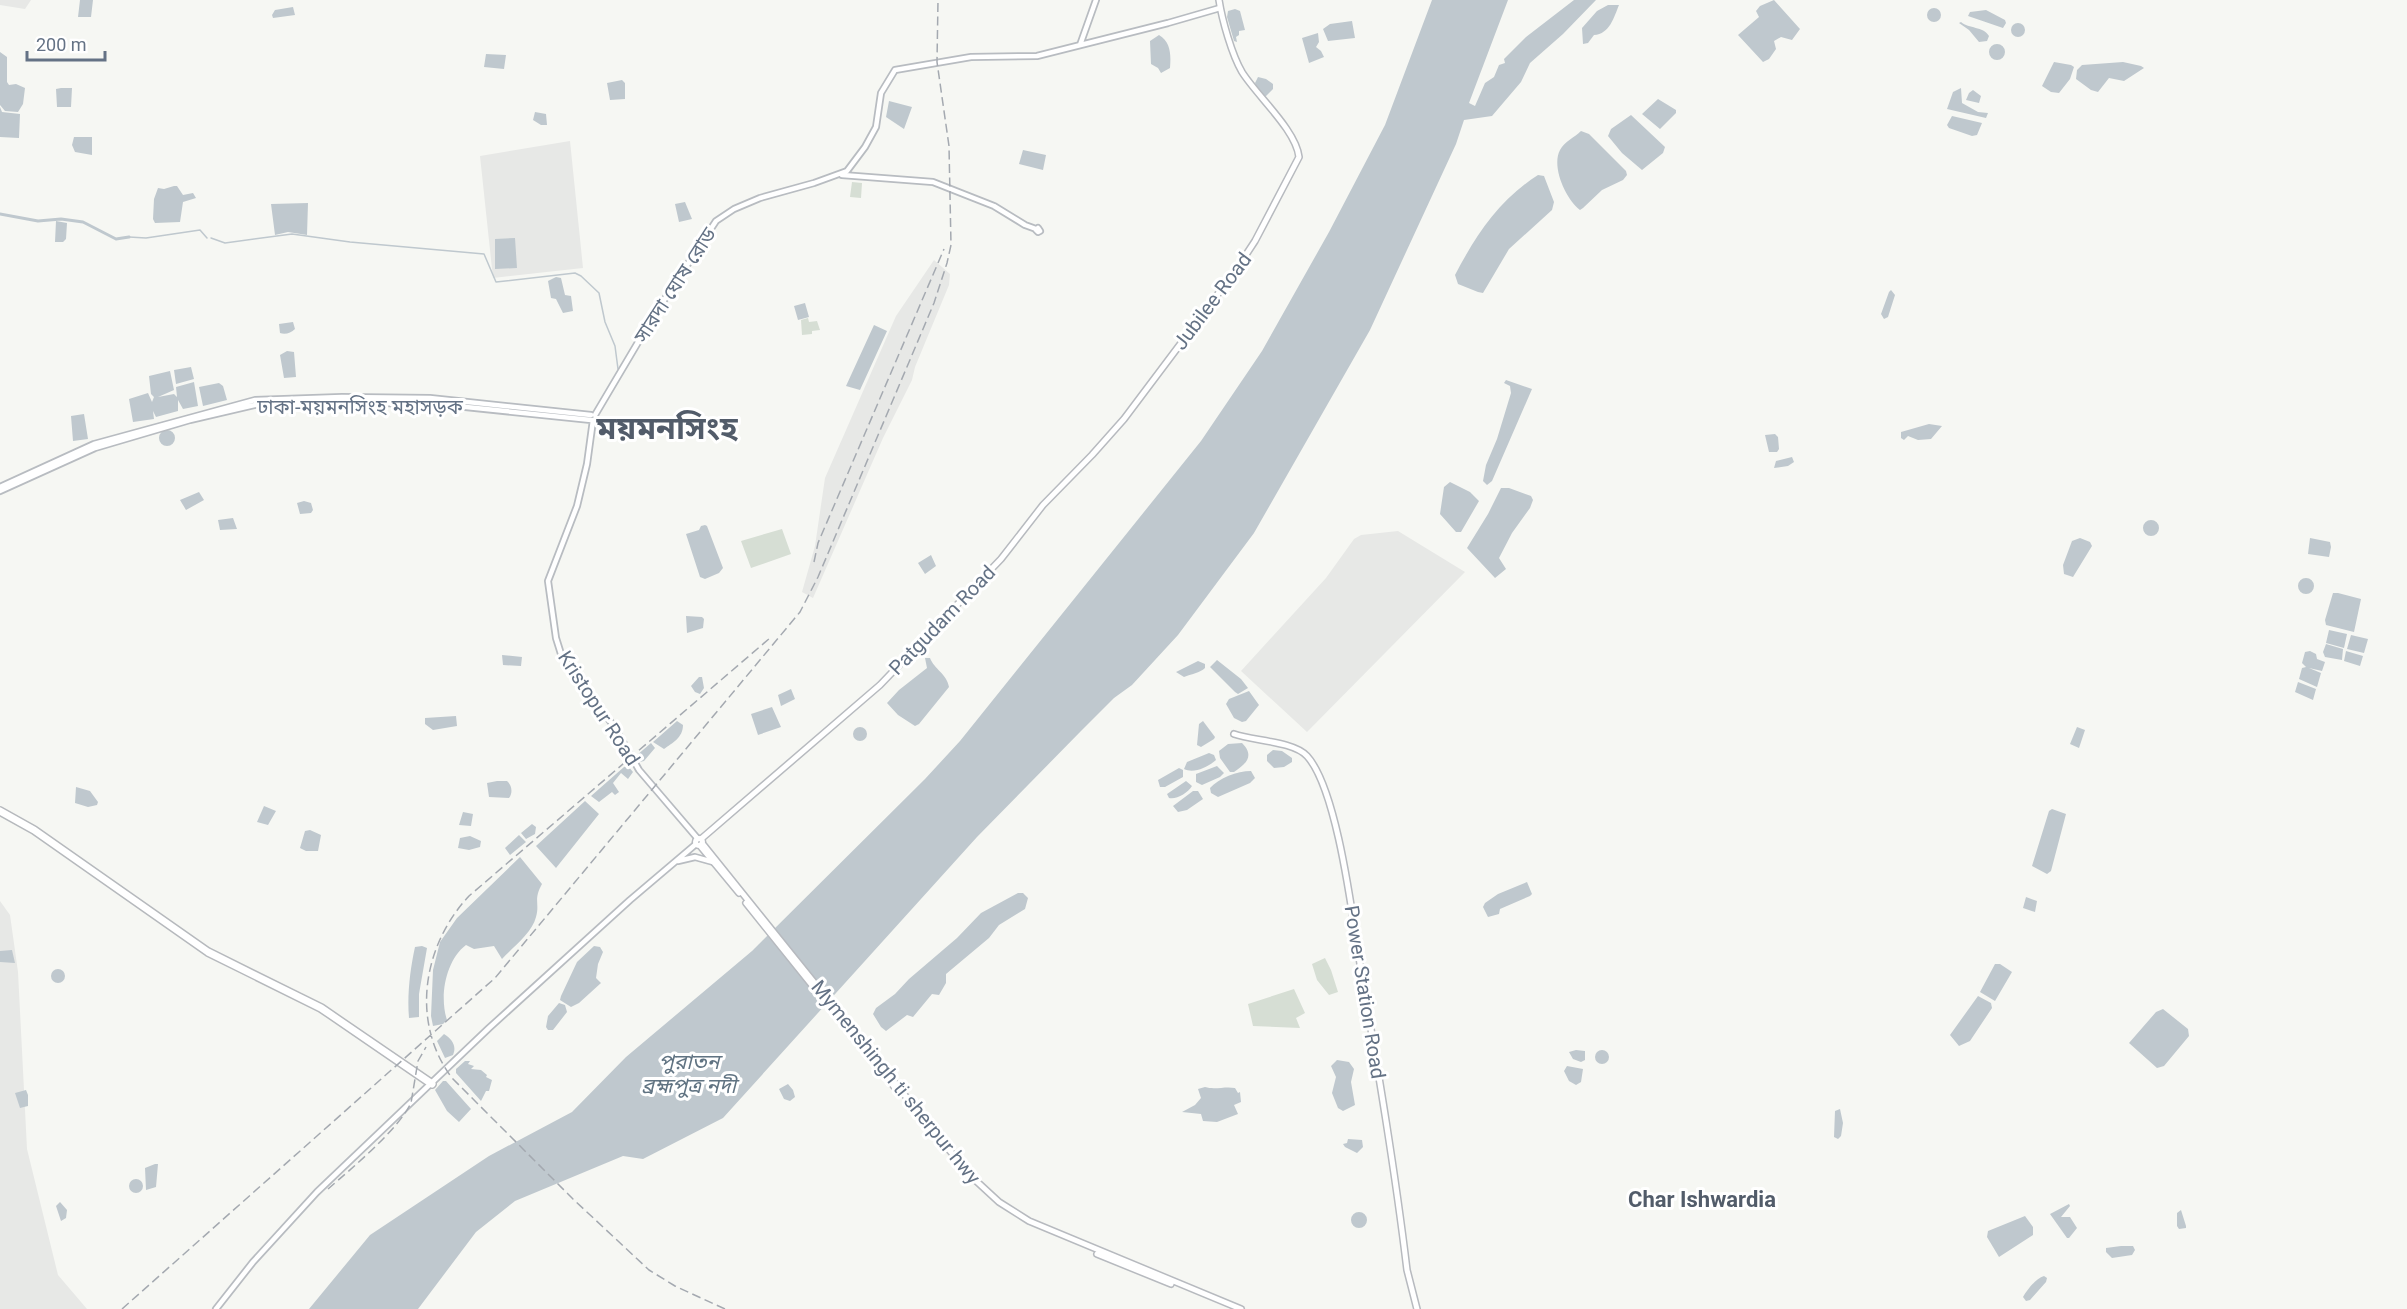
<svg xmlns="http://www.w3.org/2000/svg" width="2407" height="1309" viewBox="0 0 2407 1309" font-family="Roboto,'Noto Sans Bengali',sans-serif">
<rect width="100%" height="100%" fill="#f6f7f3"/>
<!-- built -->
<path fill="#e7e8e6" d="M0 0H31L25 9 0 5Z
M570 141 583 268 493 278 480 156Z
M934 260 950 274 949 285 915 367 912 380 883 438 813 598 802 592 815 546 825 478 896 316Z
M1398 531 1465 572 1307 732 1241 671 1326 578 1354 539 1361 535Z
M0 901 10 915 18 972 27 1149 58 1275 87 1309H0Z"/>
<!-- green -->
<path fill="#d6ded4" d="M852 182 862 183 861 198 850 197Z
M808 318 809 322 817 321 820 330 812 331V334L802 335 801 320Z
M782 529 791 554 751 568 741 541Z
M1325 958 1331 970 1338 992 1329 995 1317 980 1312 964Z
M1294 989 1305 1013 1296 1018 1300 1028 1253 1026 1248 1004Z"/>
<!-- water -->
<path fill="#bfc8ce" d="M80 0H93L91 17H78Z
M1432 0H1508L1469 103 1475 106 1485 83 1494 77 1499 65 1505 63 1504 59 1526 37 1574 0H1596L1563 34 1530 63 1521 82 1492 116 1464 120 1456 144 1370 330 1254 533 1178 635 1132 685 1114 698 1081 731 977 837 723 1118 643 1159 623 1156 515 1201 476 1232 418 1309H309L370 1235 489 1156 572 1112 626 1057 752 951 925 779 960 741 1201 441 1262 351 1329 232 1385 125Z
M1774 0 1800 29 1792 40 1781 37 1774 41 1776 49 1769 59 1763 62 1738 35 1759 17 1756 11 1760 6Z
M1608 5H1619C1614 17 1610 34 1594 35L1588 43 1583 44 1582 28 1597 11Z
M293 7 295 15 273 18 272 15 275 10Z
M1927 15a7 7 0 1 1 14 0a7 7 0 1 1-14 0Z
M1235 9 1240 11 1245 30 1239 31V35L1236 37 1237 42 1234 41 1227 17 1228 11Z
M1986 10 2005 20 2006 23 2003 28 1968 16 1970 12Z
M1352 21 1355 38 1328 41 1323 29 1330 24Z
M1961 22C1969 29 1983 26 1989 36L1987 41 1979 42 1969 30 1959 23Z
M2011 30a7 7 0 1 1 14 0a7 7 0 1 1-14 0Z
M1318 33 1319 42 1316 47 1321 51 1324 57 1309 63 1302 38Z
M1159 35C1171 42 1171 55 1170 68L1161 73 1158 68 1151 64 1150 41Z
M1989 52a8 8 0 1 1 16 0a8 8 0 1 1-16 0Z
M0 52 7 57V82L9 85 16 84 25 88 23 104 18 112 5 111 0 105Z
M486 54 506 55 504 69 484 67Z
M2054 62 2071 65 2074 67 2070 79 2059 93 2051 92 2042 86Z
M2123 62 2141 66 2144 68 2124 81 2109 78 2098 92 2091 90 2076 79 2077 70 2082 65Z
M1258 77 1266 79 1273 84V89L1265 97 1257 89 1255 83Z
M622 80 625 83V99L610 100 607 83Z
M61 88H72L71 107H57L56 89Z
M1961 88 1962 103 1978 112 1988 113 1986 118 1947 109 1953 92Z
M1973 90 1981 96 1979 103 1966 100 1969 93Z
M1658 99 1676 110V113L1660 129 1642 114Z
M889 101 912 107 904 129 886 117Z
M0 107 2 112 20 114 19 138 0 137Z
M535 112 546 114 547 125H541L533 120Z
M1631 115 1665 147 1663 153 1642 170 1622 153 1608 136 1611 129Z
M1952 116 1982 123 1977 135 1972 136 1949 128 1947 125Z
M1581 131 1589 134 1626 171 1627 175 1623 180 1602 190 1583 208 1580 210C1566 199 1551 167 1560 150 1564 142 1575 137 1581 131Z
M74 137H92V155L75 152 72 145Z
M1023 150 1046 155 1043 170 1019 164Z
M1538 175 1544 176 1554 202 1552 210 1509 249 1483 293 1478 292 1458 284 1455 275C1476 235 1499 200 1538 175Z
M174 186H177L183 195 193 193 196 198 183 202 180 222 155 223 153 219 154 199 158 188 164 189Z
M685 202 692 219 679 222 675 204Z
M308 203 307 235 288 232 275 235 271 204Z
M56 221 67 223 66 239 63 242H55Z
M515 238 517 268 495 269V239Z
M556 277 561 278 565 295 571 296 573 311 563 313 556 299 551 298 548 281Z
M1891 290 1895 295 1888 317 1884 319 1881 314 1889 292Z
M805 303 809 317 798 320 794 306Z
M293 322 295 329C291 333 285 335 280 333L279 324Z
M874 325 887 331 860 390 846 386Z
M287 351 294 352 296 377 284 378 280 355Z
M191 367 194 379 176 384 174 370Z
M170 371 174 390 158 397 174 394 177 397 176 387 194 382 198 406 183 409 178 400V411L156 417 153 411 154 419 133 422 129 399 148 393 152 402 154 397 151 394 149 376Z
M1506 380 1532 389 1492 481 1487 485 1483 481 1486 465 1497 439 1511 393 1510 386 1504 383Z
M219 383 223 386 227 400 203 406 199 387Z
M84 414 88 439 73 441 71 416Z
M1929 424 1942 426 1931 439 1918 440 1908 436 1904 440 1901 438V432Z
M159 438a8 8 0 1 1 16 0a8 8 0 1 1-16 0Z
M1775 434 1778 437 1779 449 1777 452H1769L1765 435Z
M1792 457 1794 462 1788 466 1774 468 1776 461Z
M1450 482 1470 492 1479 501 1461 532H1456L1440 514 1444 487Z
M1501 488H1509L1531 496 1533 500 1530 508 1512 533 1499 558 1506 569 1495 578 1467 548 1488 514Z
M199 492 204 500 186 510 180 500Z
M304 501 311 503 313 510 311 513 300 514 297 503Z
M233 518 237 529 220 530 218 520Z
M2143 528a8 8 0 1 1 16 0a8 8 0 1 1-16 0Z
M705 525 707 526 723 568 719 573 705 579 700 577 686 534 699 530 701 526Z
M2080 538 2090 542 2092 546 2073 577 2064 574 2063 565 2072 541Z
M2310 538 2330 542 2331 547 2329 557 2308 554Z
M931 555 936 566 925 574 918 563Z
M2298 586a8 8 0 1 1 16 0a8 8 0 1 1-16 0Z
M2333 593H2338L2361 599 2354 632 2326 625 2325 620Z
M686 616 702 617 704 619 703 628 687 633Z
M2329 630 2347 634 2344 648 2326 643Z
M2351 635 2368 639 2364 653 2347 649Z
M2326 644 2343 649 2342 660 2325 657 2323 652Z
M2310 651 2316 654 2317 659 2325 662 2322 671 2309 668 2321 673 2317 687 2299 679 2302 668 2306 667 2302 663 2305 652Z
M2346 651 2363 656 2360 666 2344 661Z
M502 655 522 657 521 666 503 665Z
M925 658H930C934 669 947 674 949 687L919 724 915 726 898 715 887 703 899 690 927 668Z
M1217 660 1241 679 1248 688 1238 694 1235 692 1210 667Z
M1198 661 1205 664V668C1200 673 1191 674 1184 677L1176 672Z
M699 677H702L704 688 700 694 695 692 691 686Z
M2298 682 2316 689 2313 700 2295 692Z
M791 689 795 699 781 706 778 695Z
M1249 691 1259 705 1246 721 1242 722 1234 718 1226 704 1229 699Z
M772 707 781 727 758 735 751 714Z
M456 716 457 726 433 730 425 724V718Z
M677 721 683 725C683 738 672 743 664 749L653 742Z
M1203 721 1215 737 1214 739 1201 747 1197 745 1199 724Z
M2077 727 2085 730 2079 748 2070 744Z
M853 734a7 7 0 1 1 14 0a7 7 0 1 1-14 0Z
M651 743 655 748 644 761 640 762 636 756Z
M1242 743C1255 756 1246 764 1234 772H1230L1220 758 1219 751 1228 744Z
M1273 750 1282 751 1292 758V762L1284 767 1274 768 1267 761V755Z
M1209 753 1214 755 1216 760C1208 767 1194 774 1184 769L1187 762Z
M628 766 633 772 628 779 621 773 613 783 619 792 615 795 612 792 599 802 591 796 624 767Z
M1217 766 1224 773 1220 777 1202 785 1196 782V774Z
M1179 768 1183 770V777L1165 787H1160L1158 780Z
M1251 771 1255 778 1250 783 1218 797 1211 793 1210 788C1219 778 1237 771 1251 771Z
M497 781H507C512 785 513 793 509 798L489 797 487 783Z
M1186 781 1192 786C1188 793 1176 800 1169 798L1167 794Z
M76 787 90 791 98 802 97 805 88 807 75 803Z
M1193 791H1198L1203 799 1187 810 1178 812 1173 806Z
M585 801 599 814 556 868 536 846Z
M264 806 276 811 268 825 257 822Z
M2052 809 2066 814 2051 871 2047 874 2032 866 2049 811Z
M463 812 473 814 471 826 459 825Z
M532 824 536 827 535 834 526 839 521 833Z
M310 830 321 835 318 851H306L300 848 305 831Z
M519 835 526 842 510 855 505 848Z
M470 836 481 841 480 847 469 850 458 848 460 838Z
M520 857 542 884C533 900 540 903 536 917 532 933 513 947 502 959L494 946 474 949 466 945C446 960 439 996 447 1020L443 1024 433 1026 431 1016 433 970 440 942 457 918Z
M1527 882 1532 894 1530 896 1500 909 1499 914 1488 917 1483 907 1485 903 1498 894Z
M1018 893H1023L1028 898 1025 909 999 925 989 938 946 974V983L939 995 932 994 913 1017 907 1015 886 1031 881 1027 873 1014 876 1008 895 994 909 979 957 938 981 913Z
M2026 897 2037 901 2035 912 2023 908Z
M422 946 427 948 419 994V1017L409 1018C407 995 410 970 415 947Z
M594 946 600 947 603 952 598 964 596 978 601 983 579 1003 571 1007 560 1000 561 996 577 962Z
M12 950 15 963 0 962V951Z
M1995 964H2000L2012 972 1995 1001 1980 992Z
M51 976a7 7 0 1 1 14 0a7 7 0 1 1-14 0Z
M1978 996 1991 1003 1992 1008 1970 1041 1959 1046 1950 1035Z
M559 1003 565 1005 567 1012 553 1030H548L546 1027 548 1016Z
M2163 1009 2188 1029 2189 1036 2164 1066 2157 1068 2129 1043 2156 1012Z
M444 1034C452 1039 457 1046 453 1055L445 1058 437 1041Z
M1595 1057a7 7 0 1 1 14 0a7 7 0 1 1-14 0Z
M1576 1050 1585 1051V1060L1581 1062 1573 1059 1569 1052Z
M1337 1060 1349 1062 1354 1069 1351 1082 1355 1105 1343 1111 1338 1108 1332 1093 1336 1077 1331 1066Z
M465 1061H470L468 1064 474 1066 471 1069 481 1070 487 1075 486 1077 492 1080 489 1091H486L481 1101 456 1073V1069Z
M1567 1066 1583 1069 1581 1082 1576 1085 1569 1081 1564 1071Z
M443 1081H446L471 1109 459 1122 447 1111 435 1090Z
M788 1084 793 1090 795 1097 790 1101 784 1099 779 1089Z
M1205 1087C1215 1090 1225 1086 1235 1088L1238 1093 1240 1092 1241 1102 1234 1105 1238 1114 1217 1122 1203 1121 1201 1114 1182 1112 1195 1105 1201 1098 1198 1089Z
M26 1090 28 1095V1106L20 1108 15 1093Z
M1840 1109 1843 1123 1841 1136 1838 1139 1834 1137 1835 1111Z
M1348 1139 1362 1140 1363 1147 1357 1153 1345 1147 1343 1144 1347 1143Z
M155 1164H158L156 1187 146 1190 145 1168Z
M129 1186a7 7 0 1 1 14 0a7 7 0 1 1-14 0Z
M60 1202 67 1210 66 1218 61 1221 56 1206Z
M2069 1204 2070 1206 2061 1217H2070L2077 1228 2069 1238H2067L2050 1214Z
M2181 1210 2186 1226V1228L2179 1229 2177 1226V1213Z
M1351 1220a8 8 0 1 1 16 0a8 8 0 1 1-16 0Z
M2025 1216 2033 1227V1235L1999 1257 1987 1237 1988 1231Z
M2121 1246H2133L2135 1250 2132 1255 2112 1258 2106 1252V1248Z
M2044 1276 2047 1278 2046 1282 2030 1300 2026 1301 2023 1297C2027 1290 2036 1278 2044 1276Z"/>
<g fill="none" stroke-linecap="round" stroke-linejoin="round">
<!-- stream -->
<path stroke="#bfc8ce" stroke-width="1.5" d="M129 237 146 238 200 230 207 238
M211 238 225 243 292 234 350 242 484 254 496 282 575 273 581 276 599 293 605 322 615 346 618 369"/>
<!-- canal -->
<path stroke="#bfc8ce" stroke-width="3" d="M0 214 38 221 61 219 83 222 116 239 129 237"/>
<defs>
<path id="secondary" d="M1080 45 1096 0
M842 175 933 182 994 206 1025 225 1036 229
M1038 228 1040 231 1038 232 1036 230Z
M595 415 653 317 716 221 734 209 760 198 814 183 847 171 865 147 876 127 881 93 895 70 971 57 1037 56 1168 23 1220 8
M593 420 587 464 577 506 548 581 556 638 561 654 615 728 639 770 698 839
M0 487 94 444 255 400 342 397 430 398 591 415
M0 491 95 448 190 420 259 404 427 403 591 420
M678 861 695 857 713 862
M216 1309 253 1262 317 1192 489 1028 630 900 696 844"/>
<path id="primary" d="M1234 734C1253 741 1293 741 1307 756 1338 790 1353 921 1361 970 1378 1070 1395 1170 1407 1270L1417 1309
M695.5 842a3.5 3.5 0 1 1 7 0a3.5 3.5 0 1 1-7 0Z
M701 839 880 685 1001 559 1043 505 1092 455 1124 419 1236 270 1255 241 1299 157C1296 130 1257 96 1242 72 1232 55 1222 20 1219 0
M702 843 944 1144 973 1178 999 1202 1029 1221 1241 1309
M701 847 739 893
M746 903 823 999
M884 1073 898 1092
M1097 1254 1171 1284"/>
<path id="highway" d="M0 811 34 830 208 952 321 1008 432 1084"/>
</defs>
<!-- secondary casing -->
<use href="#secondary" stroke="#b8bcc1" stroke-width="8"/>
<!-- primary casing -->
<use href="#primary" stroke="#b7babf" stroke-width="8"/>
<!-- highway casing -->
<use href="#highway" stroke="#b6b9bd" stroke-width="10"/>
<!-- secondary -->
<use href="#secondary" stroke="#fff" stroke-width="4.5"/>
<!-- primary -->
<use href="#primary" stroke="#fff" stroke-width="5"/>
<!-- highway -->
<use href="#highway" stroke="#fff" stroke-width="7"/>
<!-- rail -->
<path stroke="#a4a9b0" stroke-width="1.5" stroke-dasharray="9 4.5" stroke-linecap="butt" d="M814 562 818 543 944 249
M328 1189C352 1168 397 1131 411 1103L418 1061 426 1047
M122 1309 495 978 800 612 818 577 934 303 947 263 951 245 949 146 937 62 938 0
M725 1309 675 1286 649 1270 573 1199 452 1078C410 1022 423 945 469 896L770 638"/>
</g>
<g text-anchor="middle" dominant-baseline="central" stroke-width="6" stroke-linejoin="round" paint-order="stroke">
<!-- street labels -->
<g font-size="20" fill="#647285" stroke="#fff">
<text transform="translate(675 285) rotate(-57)">সারদা ঘোষ রোড</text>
<text transform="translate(1212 301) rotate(-53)">Jubilee Road</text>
<text x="360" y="407">ঢাকা-ময়মনসিংহ মহাসড়ক</text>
<text transform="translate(942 620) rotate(-46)">Patgudam Road</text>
<text transform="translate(599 708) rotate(57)">Kristopur Road</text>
<text transform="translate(1365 992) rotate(81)">Power Station Road</text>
<text transform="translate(896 1082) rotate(51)">Mymenshingh ti sherpur hwy</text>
</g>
<!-- water labels -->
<g font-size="21" font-style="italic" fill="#607382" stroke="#fff">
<text x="689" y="1062">পুরাতন<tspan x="689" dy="24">ব্রহ্মপুত্র নদী</tspan></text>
</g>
<!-- quarter labels -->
<g font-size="22" font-weight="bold" fill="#525c6a" stroke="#fff">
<text x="1702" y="1199">Char Ishwardia</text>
</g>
<!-- town labels -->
<g font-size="32" font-weight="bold" fill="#525c6a" stroke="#fff">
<text x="667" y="428">ময়মনসিংহ</text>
</g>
</g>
<!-- scale -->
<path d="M27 51v9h78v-9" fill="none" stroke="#647285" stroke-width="3"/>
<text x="36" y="51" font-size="18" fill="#647285" stroke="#ffffff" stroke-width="4.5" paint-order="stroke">200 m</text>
</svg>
